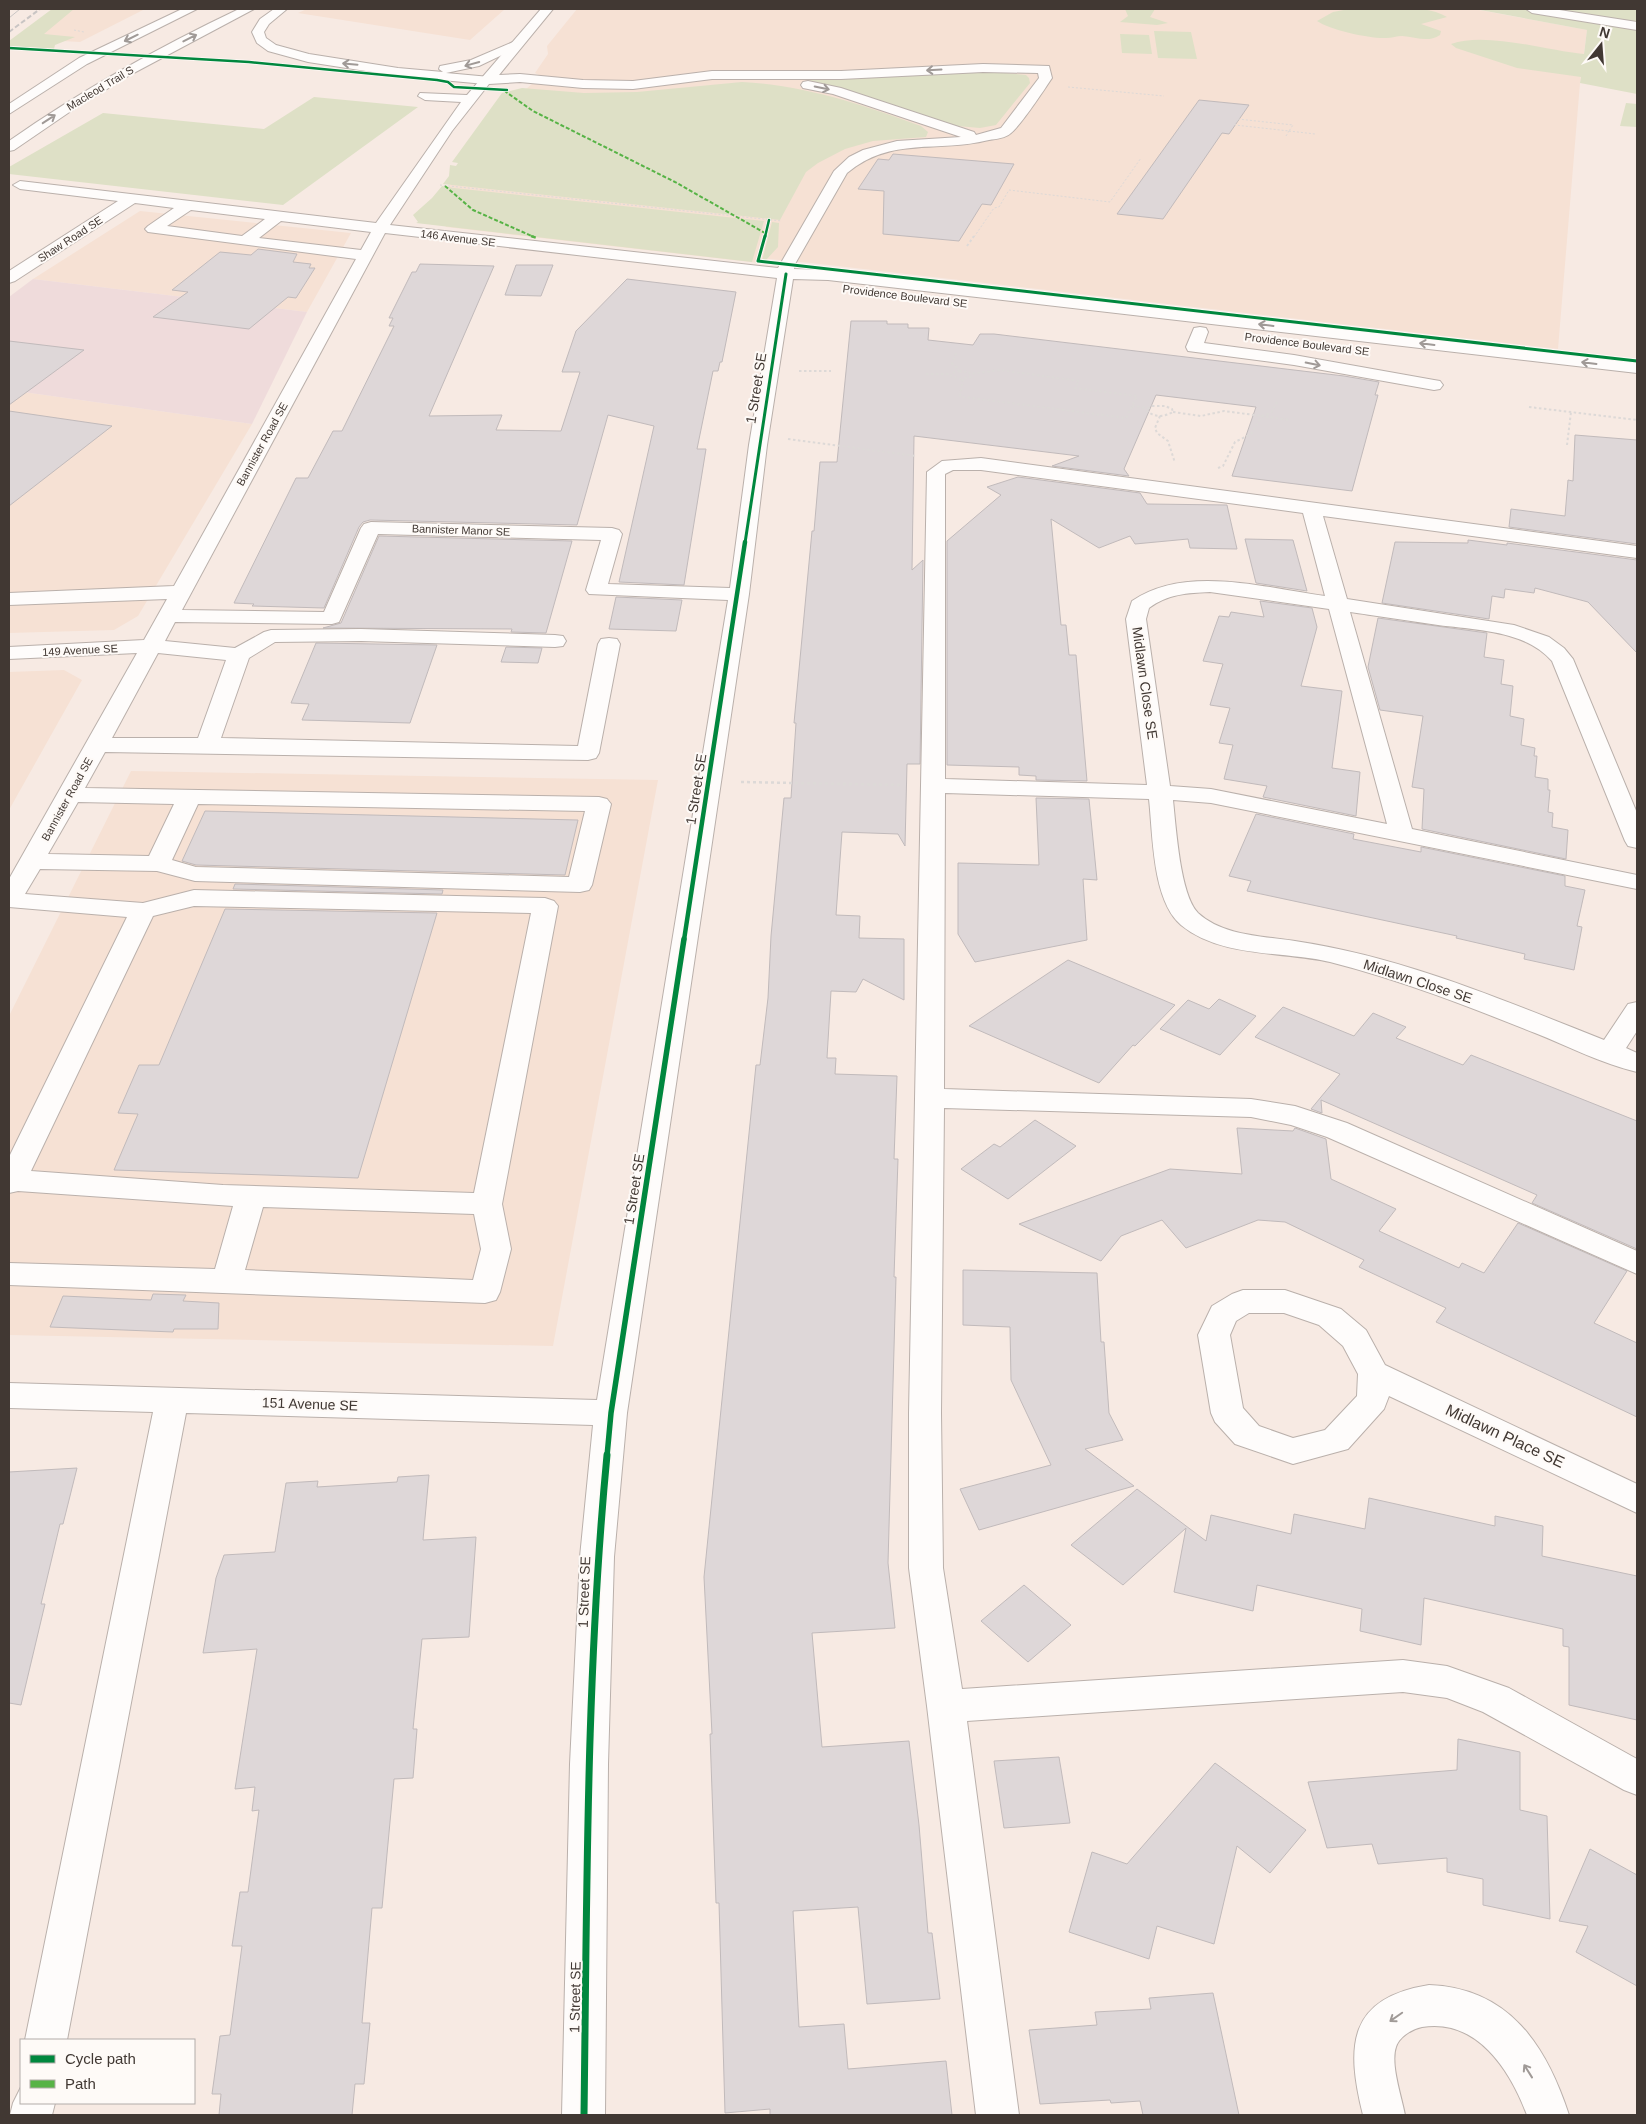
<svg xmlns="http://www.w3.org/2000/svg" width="1646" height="2124" viewBox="0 0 1646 2124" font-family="Arial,sans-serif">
<rect width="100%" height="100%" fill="#f7eae3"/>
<!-- built -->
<path fill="#f6e1d4" d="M65 9H145L80 42 27 39Z
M307 9H505L470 40 298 13Z
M577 9H1474L1587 30 1580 83 1558 349 811 263 769 259 759 263 446 227 436 203 525 90 541 76 535 73 548 54 547 46Z
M140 211 351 233 307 312 33 279Z
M9 390 252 424 138 616 114 630 9 633Z
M64 670 82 680 9 810V672Z
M131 771 658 780 553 1346 9 1335V1016Z"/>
<!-- industrial -->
<path fill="#efdbdb" d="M33 279 307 312 252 424 9 390V297Z"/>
<!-- green -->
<path fill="#dee0c6" d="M52 9H74L44 34 75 37 55 45 54 49 9 46V41Z
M1125 9H1155L1150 17 1168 23 1157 25 1120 22 1128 16Z
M1349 9C1379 9 1420 2 1447 17L1421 24 1441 31 1440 35C1428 43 1416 37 1402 36 1397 36 1392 38 1386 38 1371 39 1330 30 1317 21L1333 12Z
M1475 9H1637V94L1580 83 1581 77 1517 68 1456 48 1451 44C1487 31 1547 51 1584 54L1587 30Z
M1154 31 1191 32 1197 59 1158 58Z
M1120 34 1149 35 1152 54 1122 53Z
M985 71 1026 75 1029 78 1030 83 996 125 980 128 957 126 799 77Z
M742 82C805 85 863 105 921 126L928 132 926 137 873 141 845 149 818 163 806 172 780 220 443 184 449 176 450 165 456 166 458 163 452 162 502 93 522 88 584 93 637 92Z
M314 97 418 107 283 205 9 174V167L103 113 264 129Z
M1626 103 1637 104V127L1620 126Z
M442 186 454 188 764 221 752 262 416 223 418 222 413 215 432 198Z
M772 222 779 223 778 247 766 260 762 261Z"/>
<!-- building -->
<path fill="#ded7d8" stroke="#c1babb" d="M1199 100 1249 105 1229 134 1222 133 1163 219 1117 214Z
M893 154 1014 164 991 205 982 204 959 241 883 234 884 191 858 189 878 159 889 160Z
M258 249 297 254 293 262 311 264 309 268H315L296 298 288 297 249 329 153 317 188 292 172 290 220 252 251 255Z
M420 264 494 266 429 416 502 415 496 430 561 431 580 372H562L576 331 627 279 736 292 722 362H720L718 371H713L697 449H706L684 585 619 582 654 426 608 415 577 525 370 520 363 522 359 527 324 608 252 606 254 604 234 603 296 478H308L333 431H342L394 326H389L393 318H389L412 272H416Z
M516 265H553L541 296 505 295Z
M851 321H887V324H908V328H929L928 340 973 345 980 334H994L1344 376 1379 382 1375 395H1378L1352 491 1232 476 1256 407 1156 395 1124 469 1129 476 1052 466 1079 456 914 436 912 570 923 560 920 764H907L905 846 898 834 842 832 836 915 860 916 859 938 904 939V1000L863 979 856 992 831 991 827 1058H836L835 1074 897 1076 894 1159H898L894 1277H896L888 1563 895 1628 812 1633 822 1747 909 1741 919 1825 928 1933H932L940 1999 867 2004 858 1907 793 1911 799 2027 844 2024 848 2069 946 2061 952 2115H770V2109L725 2113 719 1903H716L710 1734H712L704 1577 752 1104 756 1065H760L768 998 771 936 784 798H791L796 723H794L812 531H814L820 462H837Z
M9 341 84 350 9 405Z
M9 411 112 426 9 506Z
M1575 435 1637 440V544L1509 527 1511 509 1565 516 1568 480 1573 481Z
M1018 477 1140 493 1147 504 1227 505 1237 549 1190 548 1188 539 1135 544 1130 536 1099 548 1051 519 1061 625H1066L1069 655H1076L1087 781 1036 780V776L1019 775V767L947 765V541L1001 495 987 487Z
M379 536 572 541 546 633 511 632 512 629 323 628 341 623Z
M1245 539 1293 540 1307 591 1256 583Z
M1468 540 1507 545V543L1637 560V653L1588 602 1535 588 1534 593 1505 589 1504 598 1492 596 1489 619 1382 603 1395 542 1468 543Z
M616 597 682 600 676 631 609 629Z
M1260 601 1312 608 1317 627 1301 686 1342 691 1332 768 1360 772 1356 816 1263 797 1267 786 1224 779 1233 745 1219 743 1230 708 1210 705 1223 664 1203 661 1219 616 1229 617 1231 612 1264 617Z
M1378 618 1487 633 1484 657 1504 660 1501 684 1513 686 1510 716 1524 719 1521 745 1535 748 1534 756H1537L1535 777 1548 779V790H1550L1548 812 1553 813 1552 827 1568 830 1566 859 1422 829 1424 789 1412 787 1423 716 1380 710 1368 667Z
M316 643 437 645 410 723 302 720 309 704 291 703Z
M506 647 542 648 538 663 501 662Z
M1036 798 1089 799 1097 880 1083 879 1087 940 975 962 958 934V863L1039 865Z
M205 811 578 820 565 875 196 865 182 861Z
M1256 814 1354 834 1353 839 1421 852V847L1565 876V886L1585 890 1577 926 1582 927 1574 970 1524 959 1525 954 1456 938 1457 936 1247 891 1251 881 1229 876Z
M235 884 443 890 442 894 233 889Z
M225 909 437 913 358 1178 114 1170 138 1114 118 1113 139 1065H159Z
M1068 960 1175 1005 1135 1046 1133 1045 1099 1083 969 1026Z
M1219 999 1256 1016 1220 1055 1160 1029 1188 1000 1209 1009Z
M1283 1007 1354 1036 1373 1013 1406 1027 1396 1038 1463 1065 1471 1055 1637 1121V1249L1532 1203 1537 1195 1369 1121 1321 1100 1322 1113 1311 1109 1340 1074 1255 1037Z
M1035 1120 1076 1146 1008 1199 961 1169 994 1144 1000 1147Z
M1237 1128 1293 1131 1295 1128 1326 1139 1331 1179 1396 1209 1379 1231 1459 1268 1462 1263 1484 1273 1518 1223 1627 1271 1594 1323 1637 1343V1417L1436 1322 1446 1308 1359 1267 1364 1260 1285 1222 1258 1220 1186 1248 1162 1220 1121 1236 1101 1261 1019 1224 1170 1169 1242 1174Z
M963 1270 1097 1273 1101 1342H1104L1109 1413 1123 1440 1085 1449 1134 1486 979 1530 960 1489 1051 1465 1011 1380 1010 1327 963 1325Z
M153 1294 186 1295 183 1301 219 1303 218 1329H174L173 1332 50 1327 63 1296 151 1300Z
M77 1468 63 1524H60L41 1604H45L21 1705 9 1703V1472Z
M429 1475 423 1540 476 1537 469 1637 422 1639 413 1729H417L413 1778 394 1779 382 1908H372L362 2023H370L364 2084H355L352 2115H219L221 2094H212L220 2036 230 2035 242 1946H232L240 1892H248L259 1810 252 1811 255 1787 235 1789 257 1649 203 1653 216 1578 224 1555 275 1552 286 1483 318 1481 317 1487 397 1482 398 1477Z
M1137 1489 1206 1541 1211 1515 1291 1534 1294 1514 1365 1529 1369 1498 1495 1526V1516L1543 1526 1542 1556 1637 1576V1720L1569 1705V1647L1563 1646V1629L1424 1598 1421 1645 1360 1631 1362 1609 1257 1585 1253 1611 1174 1592 1186 1528 1123 1585 1071 1545Z
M1024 1585 1071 1625 1028 1662 981 1621Z
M1458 1739 1520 1752V1810L1547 1816 1550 1919 1483 1905V1879L1447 1872V1858L1378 1864 1372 1844 1327 1848 1308 1782 1457 1770Z
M1059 1757 1070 1823 1004 1828 994 1761Z
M1215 1763 1306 1830 1270 1873 1237 1846 1214 1944 1157 1926 1149 1959 1069 1932 1092 1852 1127 1864Z
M1590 1849 1637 1875V1986L1576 1952 1588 1926 1559 1921Z
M1213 1993 1239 2115H1143L1140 2101 1111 2103 1110 2100 1040 2104 1029 2030 1097 2025 1095 2012 1151 2009 1149 1998Z"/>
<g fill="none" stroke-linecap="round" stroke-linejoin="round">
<defs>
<path id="minor" d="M541 9H553L499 75 520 74 583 80 633 81 712 71H841L983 64 1049 66 1052 78C1044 90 1021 125 1011 133 1006 138 996 139 989 140 938 153 891 136 847 173L795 264 794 269 828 270 1637 363V373L828 280 793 279 767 445 749 594 627 1413 614 1557 608 1764 605 2115H562L570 1764 580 1557 593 1425 186 1413 67 2040H25L153 1412 9 1408V1383L597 1400 728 600 589 594 586 590 601 540 378 534 339 622 332 624 175 622 165 641 235 648 264 632 271 630 361 629 555 635 563 636 566 641 563 646 555 647 361 641 275 642 249 658 221 738 578 746 598 644 601 639 609 638 617 639 620 644 599 753 596 758 588 760 105 752 85 788 599 797 607 799 611 804 592 885 589 890 580 892 195 881 157 871 40 869 25 894 143 903 194 890 545 898 554 901 558 906 502 1204 511 1249 500 1292 496 1300 485 1303 9 1285V1263L215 1269 233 1206 18 1191 9 1193V1157L127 917 9 907V879L137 653 9 659V647L144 640 167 599 9 605V593L174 586 356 259 148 232 145 229 148 226 174 208 135 203 15 281 9 283V271L118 201 20 189 13 185 20 181 376 223 461 102 425 100 418 96 420 93 467 95ZM983 72 1038 73 1039 78 1001 128 976 135 974 132 841 88 808 81 803 82 801 85 803 88 833 94 961 137 897 141 863 150 849 157 834 171 778 268 390 225 452 131 489 84 520 82 583 88 633 89 712 79H841ZM191 210 265 219 242 236 167 226ZM281 221 371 232 361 250 259 238ZM385 233 777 278 749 445 730 588 608 584 622 534 619 530 612 528 371 522 364 524 361 528 324 612 182 610ZM158 653 226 660 198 738H112ZM78 802 174 804 149 856 48 854ZM198 804 585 811 569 877 196 867 172 860ZM194 906 531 913 474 1193 223 1185 31 1171 153 916ZM263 1207 474 1214 481 1249 473 1280 245 1270Z
M1526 9H1553L1637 22V30L1532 13Z
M1200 327 1206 328 1208 332 1204 343 1294 355 1434 380 1440 381 1443 385 1440 389 1434 390 1294 365 1188 351 1186 347 1194 328Z
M981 458 1637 546V558L1323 516 1347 599 1514 625 1549 637 1564 648 1573 659 1637 813V848L1628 846 1625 841 1552 661C1525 630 1475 630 1438 625 1409 621 1379 616 1350 612L1412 829 1637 875V889L1211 803 1173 800C1176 827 1180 895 1198 913 1223 936 1263 936 1295 941 1403 957 1503 1000 1604 1040L1628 1004 1637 1002V1031L1626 1048 1637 1053V1072C1602 1064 1568 1046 1535 1033 1467 1006 1401 980 1330 962 1283 951 1221 958 1181 925 1152 900 1153 835 1149 799L945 793 944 1089 1251 1099 1295 1106 1347 1123 1637 1251V1274L1327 1137 1291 1125 1251 1117 944 1108 941 1413 943 1568 962 1689 1403 1660 1447 1666 1509 1688 1637 1759V1795L1624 1790 1483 1712 1447 1698 1403 1692 967 1721 1019 2115H976L927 1706 909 1568V1413L927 472 942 461ZM953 470H981L1303 513 1325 596C1265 588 1186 564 1132 601L1126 619 1147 785 945 779V474ZM1210 592 1329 609 1387 824 1211 789 1170 786 1146 619 1149 608C1168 594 1187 593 1210 592Z
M1243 1290H1285L1341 1309 1366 1330 1385 1365 1637 1484V1513L1389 1396 1384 1409 1348 1449 1293 1464 1235 1444 1215 1422 1211 1413 1198 1335 1212 1306 1232 1294ZM1249 1313H1284L1319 1325 1343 1346 1358 1374 1357 1396 1325 1430 1293 1438 1259 1426 1243 1408 1230 1335 1236 1321Z
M1429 1985C1509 1988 1546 2045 1569 2115H1527C1510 2070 1477 2018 1422 2027 1412 2029 1399 2037 1396 2047 1390 2064 1402 2098 1405 2115H1363C1346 2047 1347 1998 1429 1985Z
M21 2087V2103H55L52 2115H10L13 2103Z"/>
<path id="highway" d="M182 9H197L87 64 9 114V104L79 58Z
M239 9H254L130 75 71 111 14 150 9 151V141C82 90 159 47 239 9Z
M274 9H287L269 24 264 32 266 38 276 45 309 54 398 68 443 72 439 69 440 66 471 60 513 42 517 41 523 45 479 66 446 73 490 77 491 80 485 84 398 76 308 62 268 51 257 43 252 32 260 19Z"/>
</defs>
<!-- minor casing -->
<use href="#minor" stroke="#bab0ab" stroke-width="2"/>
<!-- highway casing -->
<use href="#highway" stroke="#bab0ab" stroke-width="2"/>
<!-- path-far2 -->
<path stroke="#ddd9d7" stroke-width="1" stroke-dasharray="2 2" stroke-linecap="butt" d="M74 30 84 32
M1068 87 1164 96
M1238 119 1293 125 1289 131 1235 125Z
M1289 131 1315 134
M1286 136 1289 131
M440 185 782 221
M974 237 994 208 999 207 1009 190 1110 202 1141 158"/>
<!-- path-far1 -->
<path stroke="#ddd9d7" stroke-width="2" stroke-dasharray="2.5 2.5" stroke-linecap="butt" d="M967 246 974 236
M956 353 952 363 959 370
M799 371H831
M959 371 969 372 971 377 960 379 951 376 952 373Z
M926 374H951
M963 379 960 396 964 397 1126 418 1137 396 1075 388 1079 381 1000 370 971 374
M1132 406 1147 408
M1152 406H1165L1172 409 1173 412C1164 417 1154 418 1146 410Z
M1529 407 1637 420
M1173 412 1201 416 1224 411 1262 416 1271 413 1277 402
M1160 416 1155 428 1157 433 1168 441 1175 463
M788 439 916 456
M1567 445 1571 412
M1218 468 1223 466 1235 442 1251 434 1262 416 1290 420"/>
<!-- path -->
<path stroke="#ddd9d7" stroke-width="2.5" stroke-dasharray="3 3" stroke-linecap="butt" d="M741 782 902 785"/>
<!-- minor -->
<use href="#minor" fill="#fefcfb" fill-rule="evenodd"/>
<!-- highway -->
<use href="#highway" fill="#fefcfb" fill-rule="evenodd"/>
<!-- tram -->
<path stroke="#c9c5c4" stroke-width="1" d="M9 18 20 9"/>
<!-- rail -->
<path stroke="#c9c5c4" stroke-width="2" stroke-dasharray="5 2.5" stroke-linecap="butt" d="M9 32 40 9"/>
<!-- quiet-far1 -->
<path stroke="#57b346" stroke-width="2" stroke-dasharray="4 2" stroke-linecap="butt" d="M507 90 506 92 533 111 675 182 765 233
M445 186 473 210 534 237"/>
<!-- quiet -->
<path stroke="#57b346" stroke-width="2.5" stroke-dasharray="5 2.5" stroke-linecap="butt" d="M531 236 537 238"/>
<defs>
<path id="cycleway-far4" d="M9 48 249 62 437 80 448 82 454 87 507 90
M765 237 769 220"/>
<path id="cycleway-far3" d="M765 236 758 261 1637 361
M745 543 786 274"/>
<path id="cycleway-far2" d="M684 940 745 542"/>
<path id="cycleway-far1" d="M607 1456 611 1413 684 939"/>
<path id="cycleway" d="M584 2115C587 1895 586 1674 607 1455"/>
</defs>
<!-- cycleway-far4 casing -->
<use href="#cycleway-far4" stroke="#fefaf7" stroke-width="4"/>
<!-- cycleway-far3 casing -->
<use href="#cycleway-far3" stroke="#fefaf7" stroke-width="5"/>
<!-- cycleway-far2 casing -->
<use href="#cycleway-far2" stroke="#fefaf7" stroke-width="7"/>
<!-- cycleway-far1 casing -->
<use href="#cycleway-far1" stroke="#fefaf7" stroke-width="9"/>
<!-- cycleway casing -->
<use href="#cycleway" stroke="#fefaf7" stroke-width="10"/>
<!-- cycleway-far4 -->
<use href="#cycleway-far4" stroke="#00873e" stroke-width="2.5"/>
<!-- cycleway-far3 -->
<use href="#cycleway-far3" stroke="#00873e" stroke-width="3"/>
<!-- cycleway-far2 -->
<use href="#cycleway-far2" stroke="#00873e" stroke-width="4.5"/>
<!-- cycleway-far1 -->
<use href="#cycleway-far1" stroke="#00873e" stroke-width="5.5"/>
<!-- cycleway -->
<use href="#cycleway" stroke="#00873e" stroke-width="7"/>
</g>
<!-- one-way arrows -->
<defs><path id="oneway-shaft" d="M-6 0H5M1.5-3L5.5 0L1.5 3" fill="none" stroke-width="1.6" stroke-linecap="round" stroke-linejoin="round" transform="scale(1.25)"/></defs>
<g stroke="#a09a97">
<use href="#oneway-shaft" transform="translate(131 38) rotate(154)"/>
<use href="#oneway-shaft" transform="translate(190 38) rotate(-27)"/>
<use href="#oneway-shaft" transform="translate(350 64) rotate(-175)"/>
<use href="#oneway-shaft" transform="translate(472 64) rotate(165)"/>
<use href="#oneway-shaft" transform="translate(934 70) rotate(177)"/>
<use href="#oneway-shaft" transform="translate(822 88) rotate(12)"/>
<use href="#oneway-shaft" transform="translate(49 119) rotate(-33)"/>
<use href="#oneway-shaft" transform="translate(1266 325) rotate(-173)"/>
<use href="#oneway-shaft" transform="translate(1427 344) rotate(-173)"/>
<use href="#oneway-shaft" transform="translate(1589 363) rotate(-173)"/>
<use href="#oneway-shaft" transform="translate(1313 364) rotate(11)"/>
<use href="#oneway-shaft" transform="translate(1396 2017) rotate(145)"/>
<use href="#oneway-shaft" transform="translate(1528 2071) rotate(-122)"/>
</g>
<g text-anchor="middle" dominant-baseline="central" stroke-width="4" stroke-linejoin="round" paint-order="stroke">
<!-- far-street labels -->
<g font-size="11" fill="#413833" stroke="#fefaf7">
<text transform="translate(100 88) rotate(-31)">Macleod Trail S</text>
<text transform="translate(458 238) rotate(7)">146 Avenue SE</text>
<text transform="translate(70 239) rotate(-33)">Shaw Road SE</text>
<text transform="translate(905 296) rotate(7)">Providence Boulevard SE</text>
<text transform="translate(1307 344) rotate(7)">Providence Boulevard SE</text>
<text transform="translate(262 444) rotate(-61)">Bannister Road SE</text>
<text transform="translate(461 530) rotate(2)">Bannister Manor SE</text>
<text transform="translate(80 650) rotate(-3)">149 Avenue SE</text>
<text transform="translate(67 799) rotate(-61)">Bannister Road SE</text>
</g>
<!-- street labels -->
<g font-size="14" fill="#413833" stroke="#fefaf7">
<text transform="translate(756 388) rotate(-81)">1 Street SE</text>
<text transform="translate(1145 683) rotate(82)">Midlawn Close SE</text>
<text transform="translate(696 789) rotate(-81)">1 Street SE</text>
<text transform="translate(1418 981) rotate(18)">Midlawn Close SE</text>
<text transform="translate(634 1189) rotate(-81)">1 Street SE</text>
<text transform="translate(310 1404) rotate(2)">151 Avenue SE</text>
<text transform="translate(584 1592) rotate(-88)">1 Street SE</text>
<text transform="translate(575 1997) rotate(-89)">1 Street SE</text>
</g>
<!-- near-street labels -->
<g font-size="16" fill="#413833" stroke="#fefaf7">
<text transform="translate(1505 1436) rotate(25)">Midlawn Place SE</text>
</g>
</g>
<!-- border -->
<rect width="1646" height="2124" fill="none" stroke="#413833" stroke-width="20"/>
<!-- legend -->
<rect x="20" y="2039" width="175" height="65" fill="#fefaf7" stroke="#b2aca9"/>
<rect x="30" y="2055" width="25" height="8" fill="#00873e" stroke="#b2aca9"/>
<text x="65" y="2064" font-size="15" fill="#413833">Cycle path</text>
<rect x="30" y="2080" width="25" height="8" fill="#57b346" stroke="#b2aca9"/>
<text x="65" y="2089" font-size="15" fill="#413833">Path</text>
<!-- north arrow -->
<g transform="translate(1601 45) rotate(17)" stroke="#fefaf7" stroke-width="4" paint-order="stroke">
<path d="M0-4L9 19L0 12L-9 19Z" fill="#413833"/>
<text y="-8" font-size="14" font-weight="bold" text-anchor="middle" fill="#413833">N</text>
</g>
</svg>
